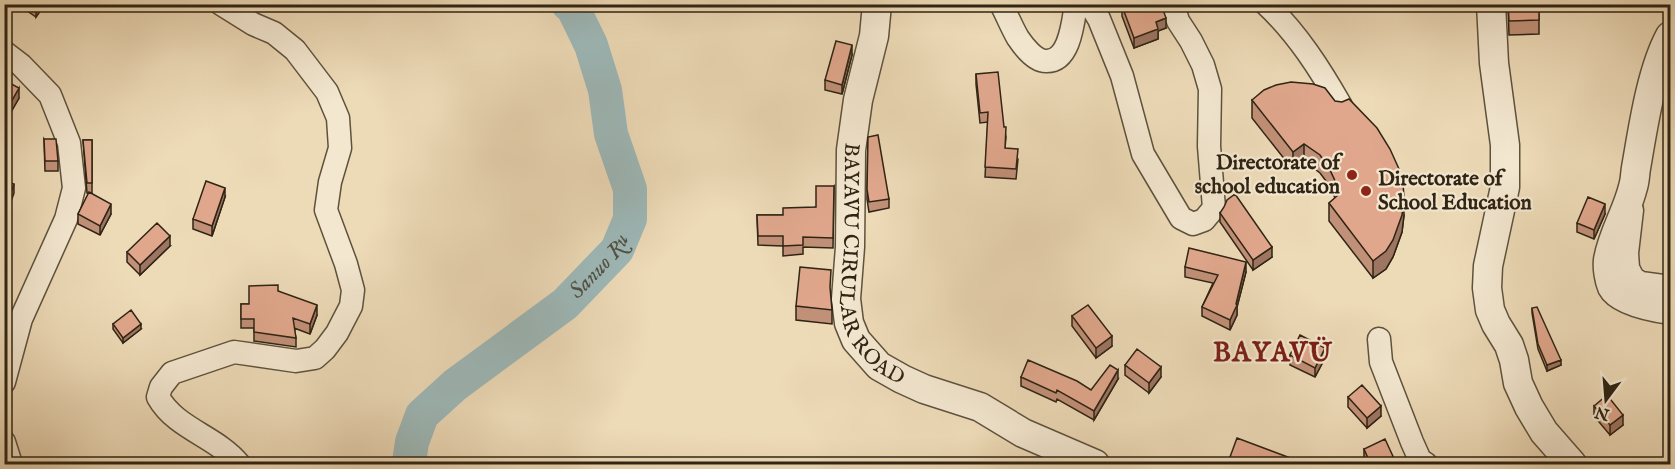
<svg xmlns="http://www.w3.org/2000/svg" width="1675" height="469" viewBox="0 0 1675 469" font-family="'IM FELL English',serif">
<rect width="100%" height="100%" fill="#eddab7"/>
<filter id="stains"><feTurbulence type="fractalNoise" baseFrequency=".00333" numOctaves="4"/><feColorMatrix values="0 0 0 0 .2 0 0 0 0 .09 0 0 0 0 .02 0 0 0 .5 -.17"/></filter>
<radialGradient id="worn" r=".72"><stop offset=".6" stop-color="#630" stop-opacity="0"/><stop offset="1" stop-color="#630" stop-opacity=".3"/></radialGradient>
<g fill="none" stroke-linecap="round" stroke-linejoin="round">
<!-- river -->
<path stroke="#9db8b8" stroke-width="34" id="s1" d="M410 464 409 462 412 442 422 415 455 385 565 304 617 250 630 219V189L611 134 605 90 591 45 573 8 568 4"/>
<defs>
<path id="minor" d="M221 4 253 24 274 33 295 50 327 92 338 118 340 148 330 182 326 210 346 264 353 290 351 306 337 333 325 349 315 358 296 361 234 352 172 373 161 387 158 397C176 429 216 436 239 464
M1001 4C1007 15 1012 28 1018 38 1024 47 1035 61 1046 61 1070 62 1073 22 1076 4
M1090 4 1099 19 1122 76 1143 154 1181 218 1193 224 1204 220 1214 208 1209 146 1210 89 1203 65 1191 41 1178 21 1173 4
M1266 4C1297 33 1320 69 1341 106
M4 52 21 65 50 95 69 143 74 188 66 219 21 319 4 382
M1632 210 1627 253 1628 268 1633 278 1641 283 1670 287
M1379 339 1381 362 1412 442 1420 460 1426 464
M4 442 11 464"/>
<g id="tertiary">
<path id="s2" d="M877 4 874 36 858 100 851 150 850 247 846 299 849 323 856 340 879 366 902 379 924 389 980 407 1023 433 1095 464"/>
<path d="M1491 4 1494 63 1505 145V187L1488 266 1487 288 1490 310 1496 324 1509 345 1514 360 1518 383 1529 407 1544 432 1572 464"/>
<path d="M1670 36C1651 71 1643 128 1636 168 1635 174 1635 181 1633 187 1627 212 1612 235 1608 260 1607 268 1609 280 1612 287 1620 302 1656 308 1670 310"/>
</g>
</defs>
<!-- minor casing -->
<use href="#minor" stroke="#5e523d" stroke-width="25"/>
<!-- tertiary casing -->
<use href="#tertiary" stroke="#5e523d" stroke-width="31"/>
<!-- minor -->
<use href="#minor" stroke="#f3e7d0" stroke-width="22"/>
<!-- tertiary -->
<use href="#tertiary" stroke="#f3e7d0" stroke-width="28"/>
</g>
<!-- wall -->
<path fill="#c19078" stroke="#2f2414" stroke-width="1.5" d="M23 4H45L36 17 23 8Z
M1508 4H1539V34L1509 35Z
M1122 6 1166 28 1158 31V39L1134 48 1122 16Z
M852 55 842 94 825 90V80Z
M976 74 1004 127 1006 137 1005 148 1018 159 1016 179 985 177 988 122 980 123 976 84Z
M4 80 19 98 11 112 4 108Z
M1252 100 1404 215 1402 232 1393 257 1386 269 1373 278 1329 221V203L1335 198 1329 185 1320 173 1304 161 1293 170 1252 118Z
M868 137 889 199V208L869 212 867 199Z
M44 139 58 161V171H45Z
M83 140H92V193H89L111 214 100 235 78 224V214L89 193H87Z
M834 186 833 248 803 247V254L783 256V246L758 245 757 215H783L816 207Z
M225 197 212 236 193 229V219Z
M1220 213 1272 257 1253 270 1220 222Z
M1605 214 1594 239 1577 232V223Z
M170 246 140 275 127 262V252Z
M1185 267 1246 272 1237 307V315L1230 330 1202 316V307L1213 283 1185 277Z
M278 291 317 315 310 334 294 328 296 338V347L254 341V328H241V304H249Z
M830 291 832 310V324L796 320V306Z
M1532 308 1561 365 1547 371 1538 349 1532 313Z
M1072 316 1112 346 1096 358 1072 326Z
M113 324 141 329 123 343 113 329Z
M1290 355 1325 358 1315 377 1290 365Z
M1125 365 1161 377 1149 393 1125 375Z
M1021 377 1091 390 1118 379 1094 420 1057 399 1056 402 1021 386Z
M1348 397 1381 416 1367 428 1348 407Z
M1594 406 1623 425 1610 435 1594 416Z
M1364 449 1397 465H1367L1364 459Z
M1230 457 1301 465H1230Z"/>
<!-- shaded-wall -->
<path fill="#9d7562" stroke="#2f2414" stroke-width="1.5" d="M38 4H45L36 17V7Z
M802 4H823L802 10Z
M1166 18V28L1158 31V39L1134 48V38L1156 22Z
M852 45V55L842 94V85Z
M19 88V98L11 112V102Z
M1304 144V161L1293 170V152Z
M14 184V193L4 221V212Z
M225 188V197L212 236V226Z
M1404 198V215L1402 232 1393 257 1386 269 1373 278V261Z
M111 204V214L100 235V226Z
M1605 204V214L1594 239V230Z
M170 236V246L140 275V265Z
M1272 247V257L1253 270V260Z
M1246 262V272L1237 307V315L1230 330V320L1236 304Z
M317 305V315L310 334V324Z
M141 324V329L123 343V338Z
M1112 336V346L1096 358V348Z
M1325 348V358L1315 377V368Z
M1561 360V365L1547 371V365Z
M1161 367V377L1149 393V383Z
M1118 370V379L1094 420V411Z
M1381 406V416L1367 428V418Z
M1623 415V425L1610 435V425Z"/>
<!-- building -->
<path fill="#e0a78c" stroke="#2f2414" stroke-width="1.5" d="M1127 4H1161L1166 18 1156 22 1158 29 1134 38 1122 6Z
M1508 4H1539V20L1509 21Z
M836 41 852 45 842 85 825 80Z
M998 72 1004 127H1006L1005 148 1018 149 1016 169 985 167 988 112 980 113 976 74Z
M4 80 19 88 11 102 4 98Z
M1291 82 1313 84 1325 88 1335 101 1342 102 1349 99 1377 128 1390 149 1399 169 1403 183 1404 198 1402 215 1393 240 1386 251 1373 261 1329 203 1338 195 1337 185 1329 168 1320 155 1304 144 1293 152 1252 100 1264 90 1276 85Z
M878 135 889 199 869 202 867 189 868 137Z
M44 139H56L58 161H45Z
M83 140H92V183H87Z
M4 181 14 184 4 212Z
M206 181 225 188 212 226 193 219Z
M816 186H834L833 238 803 237V245L783 246V236H758L757 215H783V208L816 207Z
M89 192 111 204 100 226 78 214Z
M1235 194 1272 247 1253 260 1220 213 1224 207 1227 200Z
M1588 197 1605 204 1594 230 1577 223Z
M157 223 170 236 140 265 127 252Z
M1189 248 1246 262 1236 304 1237 305 1230 320 1202 307 1218 275 1185 267Z
M800 267 831 270 830 287 832 310 796 306Z
M278 285V291L317 305 310 324 293 318 296 338 254 332V319H241V304H249V286Z
M1088 305 1112 336 1096 348 1072 316Z
M1537 307 1561 360 1547 365 1538 344 1532 308Z
M131 310 141 324 123 338 113 324Z
M1300 335 1325 348 1315 368 1290 355Z
M1137 349 1161 367 1149 383 1125 365Z
M1028 360 1077 381 1091 390 1110 365 1118 370 1094 411 1057 390 1056 393 1021 377Z
M1362 385 1381 406 1367 418 1348 397Z
M1607 395 1623 415 1610 425 1594 406Z
M1237 438 1301 462 1300 465H1252L1230 457Z
M1385 439 1397 465H1371L1364 449Z"/>
<!-- markers -->
<g fill="#8f2418" stroke="#f3e7d0" stroke-width="2">
<circle cx="1352" cy="175" r="6"/>
<circle cx="1366" cy="191" r="6"/>
</g>
<g text-anchor="middle" dominant-baseline="central" stroke-width="4.5" stroke-linejoin="round" paint-order="stroke">
<!-- poi labels -->
<g font-size="21" font-weight="bold" fill="#2f2414" stroke="#f3e7d0" text-anchor="end">
<text x="1340" y="163">Directorate of<tspan x="1340" dy="24">school education</tspan></text>
<text x="1378" y="179" text-anchor="start">Directorate of<tspan x="1378" dy="24">School Education</tspan></text>
</g>
<!-- street labels -->
<g font-size="21" fill="#2f2414" stroke="#f3e7d0">
<text stroke="none"><textPath href="#s2" startOffset="272">BAYAVU CIRULAR ROAD</textPath></text>
</g>
<!-- water labels -->
<g font-size="22" font-style="italic" fill="#505045" stroke="#f3e7d0">
<text stroke="none"><textPath href="#s1" startOffset="284">Sanuo Ru</textPath></text>
</g>
<!-- district labels -->
<g font-size="27" font-weight="bold" letter-spacing="1.5" fill="#7a1f14" stroke="#f3e7d0">
<text x="1273" y="354">BAYAVÜ</text>
</g>
</g>
<!-- margin -->
<rect width="1675" height="469" fill="none" stroke="#eddab7" stroke-width="24"/>
<rect x="6" y="6" width="1663" height="457" fill="none" stroke="#2f2414" stroke-width="3"/>
<rect x="12" y="12" width="1651" height="445" fill="none" stroke="#2f2414" stroke-width="1.5"/>
<!-- north arrow -->
<g transform="translate(1606 400) rotate(196)" stroke="#f3e7d0" stroke-width="4.5" paint-order="stroke">
<path d="M0-4.5L10 22L0 15L-10 22Z" fill="#2f2414"/>
<text y="-9" font-size="16" font-weight="bold" text-anchor="middle" fill="#2f2414">N</text>
</g>
<rect width="100%" height="100%" filter="url(#stains)"/>
<rect width="100%" height="100%" fill="url(#worn)"/>
</svg>
